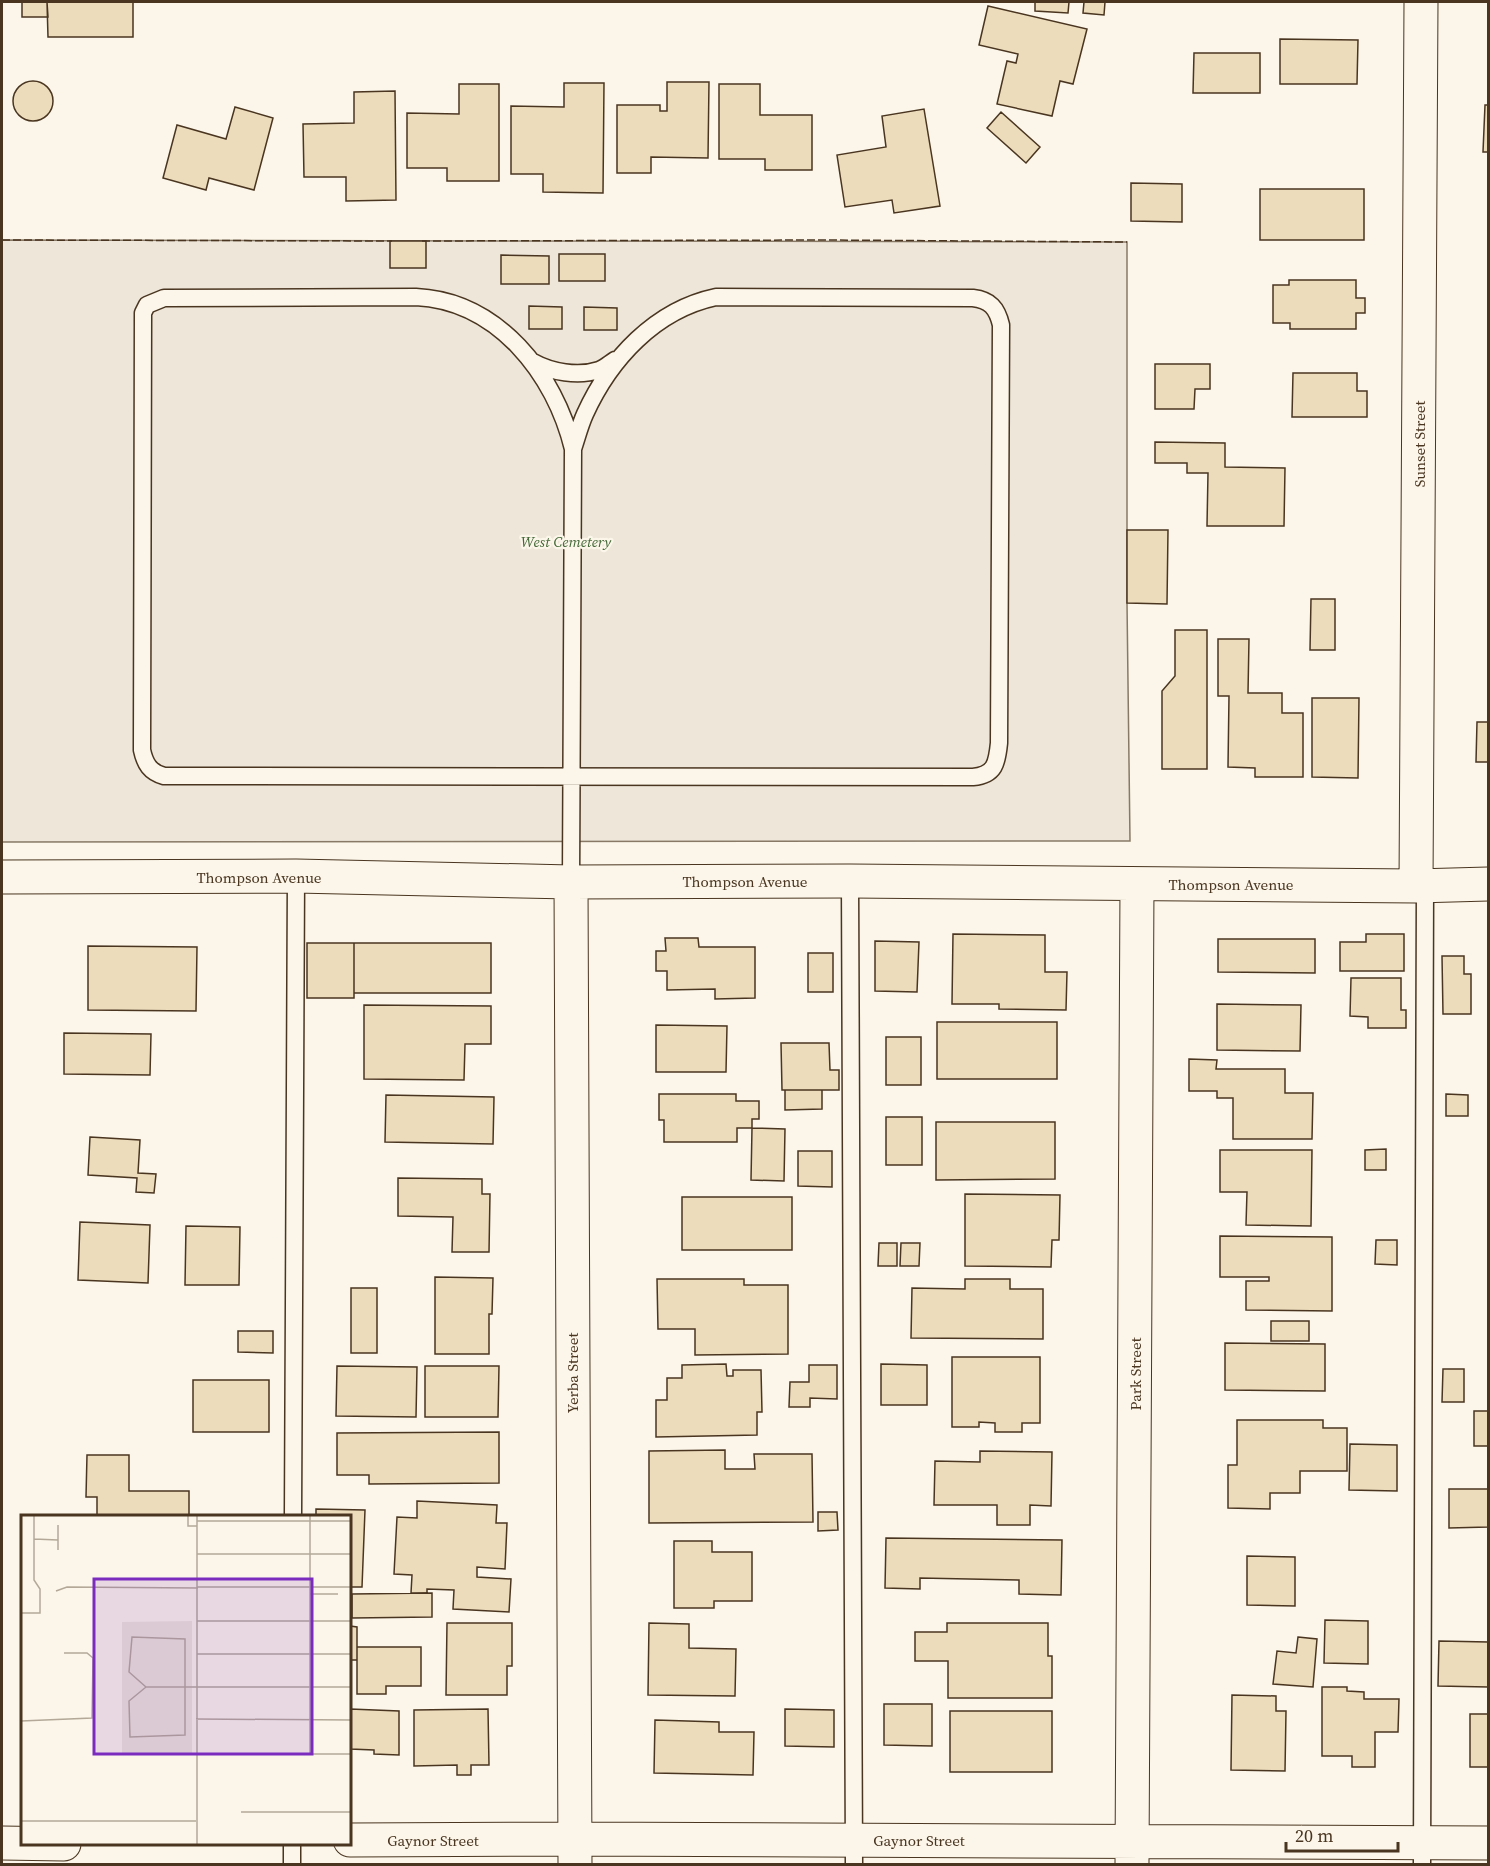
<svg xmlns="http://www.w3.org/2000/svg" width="1490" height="1866" viewBox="0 0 1490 1866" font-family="'Source Serif 4',serif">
<rect width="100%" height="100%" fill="#fbf6e9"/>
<!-- green -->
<path fill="#ede6d9" stroke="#887966" stroke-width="1.5" d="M2 240 1127 242V603L1130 841 2 842Z"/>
<!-- building -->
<path fill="#ecdcbc" stroke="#4a3520" stroke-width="1.5" d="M22 2H47L48 17H22Z
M47 2H133V37H48Z
M1035 2H1069L1068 13 1035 11Z
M1084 2H1105L1104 15 1083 13Z
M988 6 1087 29 1073 84 1060 81 1052 116 997 104 1007 61 1016 63 1018 54 979 45Z
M1280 39 1358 40 1357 84H1280Z
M1194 53H1260V93H1193Z
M13 101a20 20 0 1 1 40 0a20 20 0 1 1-40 0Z
M667 82H709L708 158 651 157V173H617V105H660V111H667Z
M564 83H604L603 193 543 192V174H511V106L564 107Z
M459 84H499V181H447V168H407V113L459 114Z
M719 84H760V115H812V170H765V159H719Z
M395 91 396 200 346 201V177H304L303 124 354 123V92Z
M1485 105H1488V152H1483Z
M235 107 273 118 254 190 209 178 206 190 163 178 177 125 226 139Z
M924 109 940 206 894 213 892 200 845 207 837 155 886 147 882 116Z
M1001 112 1040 147 1026 163 987 128Z
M1131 183 1182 184V222L1131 221Z
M1260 189H1364V240H1260Z
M390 241H426V268H390Z
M559 254H605V281H559Z
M501 255 549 256V284H501Z
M1289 280H1356V298H1365V313H1356V329H1290V323H1273V285H1289Z
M529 306 562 307V329H529Z
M584 307 617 308V330H584Z
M1155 364H1210V389H1195L1194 409H1155Z
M1293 373H1357V391H1367V417H1292Z
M1155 442 1225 443V467L1285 468 1284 526H1207L1208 473H1187V463H1155Z
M1127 530H1168L1167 604 1127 603Z
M1311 599H1335V650H1310Z
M1175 630H1207V769H1162V691L1175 676Z
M1218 639H1249L1248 693H1282V713H1303V777H1255V768L1228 767 1229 696H1218Z
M1312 698H1359L1358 778 1312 777Z
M1477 722H1488V762H1476Z
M953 934 1045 935V972H1067L1066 1010 999 1009V1004H952Z
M1366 934H1404V971H1340V942H1366Z
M665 938H698L699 947H755V998L715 999V989L667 990V971H656V951H666Z
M1218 939H1315V973L1218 972Z
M875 941 919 942 917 992 875 991Z
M307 943H354V998H307Z
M354 943H491V993H354Z
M88 946 197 947 196 1011 88 1010Z
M808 953H833V992H808Z
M1442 956H1464V974H1471V1014H1443Z
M1351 978H1401V1010H1406V1028H1368V1017L1350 1016Z
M1217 1004 1301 1005 1300 1051 1217 1050Z
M364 1005 491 1006V1044H465L464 1080 364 1079Z
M937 1022H1057V1079H937Z
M656 1025 727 1026 726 1072H656Z
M64 1033 151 1034 150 1075 64 1074Z
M886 1037H921V1085H886Z
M781 1043H829L830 1070H839V1090H782Z
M1189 1059 1217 1060 1216 1069H1285V1093H1313L1312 1139H1233V1098H1217V1091H1189Z
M785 1090H822V1109L785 1110Z
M659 1094H736V1101H759V1119H752V1128H737V1142H664V1120H659Z
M1446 1094 1468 1095V1116H1446Z
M386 1095 494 1097 493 1144 385 1142Z
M886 1117H922V1165H886Z
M936 1122H1055V1179L936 1180Z
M752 1128 785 1129 784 1181 751 1180Z
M90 1137 140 1140 138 1173 156 1174 154 1193 136 1192 137 1178 88 1175Z
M1386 1149V1170H1365V1150Z
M1220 1150H1312L1311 1226 1246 1225 1247 1192H1220Z
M798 1151H832V1187L798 1186Z
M398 1178 482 1179V1194H490L489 1252H452L453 1217 398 1216Z
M965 1194 1060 1195 1059 1240H1052L1051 1267 965 1266Z
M682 1197H792V1250H682Z
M80 1222 150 1225 148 1283 78 1280Z
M186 1226 240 1227 239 1285H185Z
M1220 1236 1332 1237V1311L1246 1310V1281H1269V1277H1220Z
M1376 1240H1397V1265L1375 1264Z
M879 1243H897V1266H878Z
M901 1243H920L919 1266H900Z
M435 1277 493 1278 492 1314H489V1354H435Z
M657 1279H744V1285H788V1354L695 1355V1329H658Z
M965 1279H1010V1289H1043V1339L911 1338 912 1288 965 1289Z
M351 1288H377V1353H351Z
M1271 1321H1309V1341H1271Z
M238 1331H273V1353L238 1352Z
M1225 1343 1325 1344V1391L1225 1390Z
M952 1357H1040V1423H1022V1432H995V1423L979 1422V1427H952Z
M726 1364 727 1376H733V1370H761L762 1412H757V1435L656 1437V1400H667V1378H682V1365Z
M881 1364 927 1365V1405H881Z
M809 1365H837V1399L810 1398V1407H789L790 1382H809Z
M337 1366 417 1367 416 1417 336 1416Z
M425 1366H499L498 1417H425Z
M1443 1369H1464V1402H1442Z
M193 1380H269V1432H193Z
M1474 1411H1488V1446H1474Z
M1237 1420H1323V1428H1347V1471H1300V1493H1270V1509L1228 1508V1465H1237Z
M499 1432V1483L369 1484V1475H337V1433Z
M1350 1444 1397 1445V1491L1349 1490Z
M725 1450V1469H755L754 1454H812L813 1522 649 1523V1451Z
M980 1451 1052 1452 1051 1506 1030 1505V1525H997V1505H934L935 1461 980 1462Z
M87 1455H129V1491H189V1516H97V1497H86Z
M1449 1489H1488V1527L1449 1528Z
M417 1501 497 1505 496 1523H507L505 1569 477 1567V1577L511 1579 509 1612 453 1609 454 1590 427 1589V1593H411L412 1575 394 1574 397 1517 417 1518Z
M316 1509 365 1510 362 1587H350V1516H316Z
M818 1512H837L838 1530 818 1531Z
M886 1538 1062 1540 1061 1595 1019 1594V1580L920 1578V1589L885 1588Z
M674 1541H712V1552H752V1601H714V1608H674Z
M1247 1556 1295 1557V1606L1247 1605Z
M432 1593V1617L352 1618V1594Z
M1325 1620 1368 1621V1664L1324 1663Z
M447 1623H512V1666H507V1695H446Z
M649 1623 689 1624V1648L736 1649 735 1696 648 1695Z
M947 1623H1048V1656H1052V1698H948V1661H915V1632H947Z
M350 1626 357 1627V1660H350Z
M1298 1637 1317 1639 1313 1687 1273 1684 1277 1651 1296 1653Z
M1439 1641 1488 1642V1687L1438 1686Z
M357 1647H421V1686H386V1694H357Z
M1322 1687H1347V1691L1364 1692V1699H1399L1398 1732H1375V1767H1352V1756H1322Z
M1232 1695 1276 1696V1711H1286L1285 1771 1231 1770Z
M884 1704H932V1746L884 1745Z
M350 1709 399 1711V1755L374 1754V1750L350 1749Z
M488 1709 489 1765H471V1775H457V1765L414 1766V1710Z
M785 1709 834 1710V1747L785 1746Z
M950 1711H1052V1772H950Z
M1470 1714H1488V1767H1470Z
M655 1720 719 1722V1732H754L753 1775 654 1773Z"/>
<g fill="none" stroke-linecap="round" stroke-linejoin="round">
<defs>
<path id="service" d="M533 362C551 372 578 377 599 370 605 368 610 363 615 360
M850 881 854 1864
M571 882 573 449C577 437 580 425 585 414 610 359 655 310 716 297L973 298C990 300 997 308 1001 325L999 743C997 763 995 775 973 777L164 776C150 772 145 764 142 750L143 313 147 305 164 298 416 297C498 301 555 374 573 449
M293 1516 296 876
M292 1864V1844
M1422 1864 1425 885"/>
<path id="minor" d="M2 877 296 876 571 882 850 881 1416 886 1488 884
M571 882 575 1864
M1416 886 1421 2
M350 1840 575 1839 1488 1843
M2 1843 64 1844
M1132 1864 1137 884"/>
</defs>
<!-- service casing -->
<use href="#service" stroke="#4a3520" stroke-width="19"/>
<!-- minor casing -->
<use href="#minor" stroke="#4a3520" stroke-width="35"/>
<!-- service -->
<use href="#service" stroke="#fbf6e9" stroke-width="16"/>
<!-- minor -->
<use href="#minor" stroke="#fbf6e9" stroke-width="33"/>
<!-- fence -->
<path stroke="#4a3520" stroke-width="1.5" stroke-dasharray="8 3" stroke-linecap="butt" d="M2 240 392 241
M422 241 825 240 1127 242"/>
</g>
<g text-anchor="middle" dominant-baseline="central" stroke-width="4.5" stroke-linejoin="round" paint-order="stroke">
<!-- street labels -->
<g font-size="15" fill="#4a3520" stroke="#fbf6e9">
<text transform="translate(1419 444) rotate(-90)">Sunset Street</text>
<text x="259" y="877">Thompson Avenue</text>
<text x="745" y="881">Thompson Avenue</text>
<text x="1231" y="884">Thompson Avenue</text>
<text transform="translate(572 1373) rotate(-90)">Yerba Street</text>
<text transform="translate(1135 1374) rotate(-90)">Park Street</text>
<text x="433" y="1840">Gaynor Street</text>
<text x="919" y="1840">Gaynor Street</text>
</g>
<!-- park labels -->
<g font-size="15" font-style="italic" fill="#436837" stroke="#fbf6e9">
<text x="566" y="541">West Cemetery</text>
</g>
</g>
<!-- overview -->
<g transform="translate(21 1515)">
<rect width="330" height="330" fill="#fbf6e9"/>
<path d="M171 106V239H101V107Z" fill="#ede6d9"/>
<path fill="none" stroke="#b4a999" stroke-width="1.5" d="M167 1V11H176M176 6H330M37 10V35M13 24 37 25M176 39H330M176 72H330M35 76 46 72 177 73M289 79H317M0 98H19V74L13 65V1M176 106H330M176 139H330M125 172 108 186 109 222 164 220V124L111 122 108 157 125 172H330M175 204 330 205M0 206 71 203 72 143 66 138H43M176 239H330M289 239V1M220 297H330M0 306H175M176 329V1"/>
<path fill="#7b2cbf" fill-opacity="0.15" stroke="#7b2cbf" stroke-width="3" d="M73 64H291V239H73Z"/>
<rect width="330" height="330" fill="none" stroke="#4a3520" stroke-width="3"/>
</g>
<!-- border -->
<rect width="1490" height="1866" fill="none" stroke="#4a3520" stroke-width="6"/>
<!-- scale -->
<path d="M1286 1842v9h112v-9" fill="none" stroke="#4a3520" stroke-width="3"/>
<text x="1295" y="1842" font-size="18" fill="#4a3520" stroke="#fbf6e9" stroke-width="4.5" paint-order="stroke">20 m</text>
</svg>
